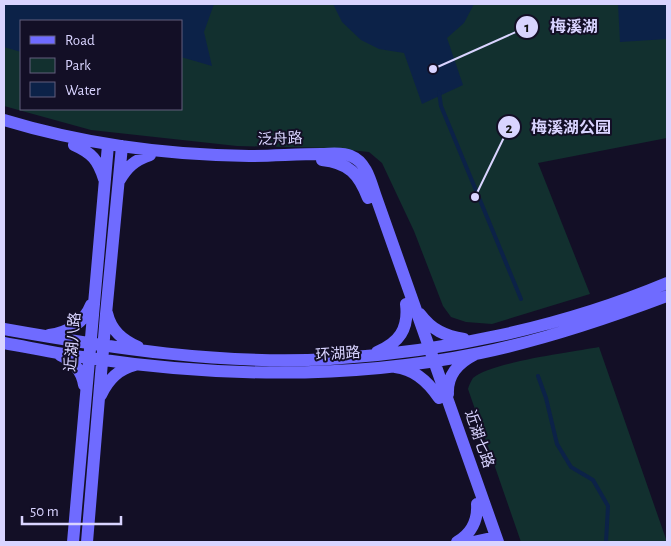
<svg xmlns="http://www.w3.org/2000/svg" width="671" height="546" viewBox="0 0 671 546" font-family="'Alegreya Sans','Noto Sans SC',sans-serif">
<rect width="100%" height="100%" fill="#130f26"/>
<!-- green -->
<path fill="#12302f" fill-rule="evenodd" d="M4 4H667V138L538 163 590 294 492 324 466 322 451 317 443 306 414 231 382 163 369 152 331 148 237 146 91 130 4 106ZM21 21H181V109H21Z
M599 347 667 542H521L468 389C469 385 471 381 473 378 491 362 573 352 599 347Z"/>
<!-- water -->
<path fill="#0c2248" d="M4 4H214L204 32 212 66 181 57V21H21V52L4 47Z
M333 4H474L464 23 447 38 463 85 422 104 404 53 379 49 361 40 342 22Z
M618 4H667V39L620 42Z"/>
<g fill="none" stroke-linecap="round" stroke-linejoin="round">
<!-- stream -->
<path stroke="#0c2248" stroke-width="4" d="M439 92 441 106 521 299
M538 376 546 398 557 444 571 467 593 480 608 506 606 542"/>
<!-- secondary -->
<path stroke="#6f6bff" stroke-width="12" d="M4 120C83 144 166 155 249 156 273 156 297 154 321 154 331 154 342 152 351 156 367 162 371 183 376 197L498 542
M74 145C92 153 98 160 104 179
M322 160C349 163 359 174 368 198
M119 181C127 167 135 160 150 155
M107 313C111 331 123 340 138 347
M420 314C432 330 445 336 464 339
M4 329C111 348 221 365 330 359 444 352 562 327 667 283
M49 335C67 333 84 323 91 305
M4 343C32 348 61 354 89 358 217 377 353 379 480 353 544 340 606 319 667 296
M377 352C399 343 409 329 406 304
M60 355C73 361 82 371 84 385
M395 367C414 369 429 383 439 398
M448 394C447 376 458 363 474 355
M101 395C108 380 118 369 135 365
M73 542 108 145
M87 542 106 314 122 146
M457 542C471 534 478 520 477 504
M473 542 496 537"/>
</g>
<g text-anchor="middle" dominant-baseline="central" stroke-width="4" stroke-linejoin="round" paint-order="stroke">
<!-- street labels -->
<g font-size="15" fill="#d9d4ff" stroke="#130f26">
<text transform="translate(280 139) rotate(-2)">泛舟路</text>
<text transform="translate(73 342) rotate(-85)">近湖八路</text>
<text transform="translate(338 354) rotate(-4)">环湖路</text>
<text transform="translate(479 439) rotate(71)">近湖七路</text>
</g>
</g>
<!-- callouts -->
<path fill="none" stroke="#d9d4ff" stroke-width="2" d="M433 69L527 27M475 197L509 127"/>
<g fill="#d9d4ff" stroke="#130f26" stroke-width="2">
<circle cx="433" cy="69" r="5"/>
<circle cx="475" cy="197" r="5"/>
<circle cx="527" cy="27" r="12"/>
<circle cx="509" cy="127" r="12"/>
</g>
<g font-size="15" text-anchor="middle" font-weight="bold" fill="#111">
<text x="527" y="32">1</text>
<text x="509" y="133">2</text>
</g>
<g font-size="16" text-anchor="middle" font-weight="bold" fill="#d9d4ff" stroke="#130f26" stroke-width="4" stroke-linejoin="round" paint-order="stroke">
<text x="574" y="32">梅溪湖</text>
<text x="571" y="133">梅溪湖公园</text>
</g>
<!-- border -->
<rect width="671" height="546" fill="none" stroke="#d9d4ff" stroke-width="10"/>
<!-- legend -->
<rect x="20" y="20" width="162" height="90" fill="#130f26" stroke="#625e7d"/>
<rect x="30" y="36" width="25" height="8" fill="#6f6bff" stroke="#625e7d"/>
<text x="65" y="45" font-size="15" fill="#d9d4ff">Road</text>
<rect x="30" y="58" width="25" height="15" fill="#12302f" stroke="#625e7d"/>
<text x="65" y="70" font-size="15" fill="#d9d4ff">Park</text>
<rect x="30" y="82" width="25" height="15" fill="#0c2248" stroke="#625e7d"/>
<text x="65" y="95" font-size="15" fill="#d9d4ff">Water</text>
<!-- scale -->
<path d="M22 516v8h99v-8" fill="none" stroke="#d9d4ff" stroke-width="2.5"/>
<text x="30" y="516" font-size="15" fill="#d9d4ff" stroke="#130f26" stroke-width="4" paint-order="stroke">50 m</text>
</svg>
